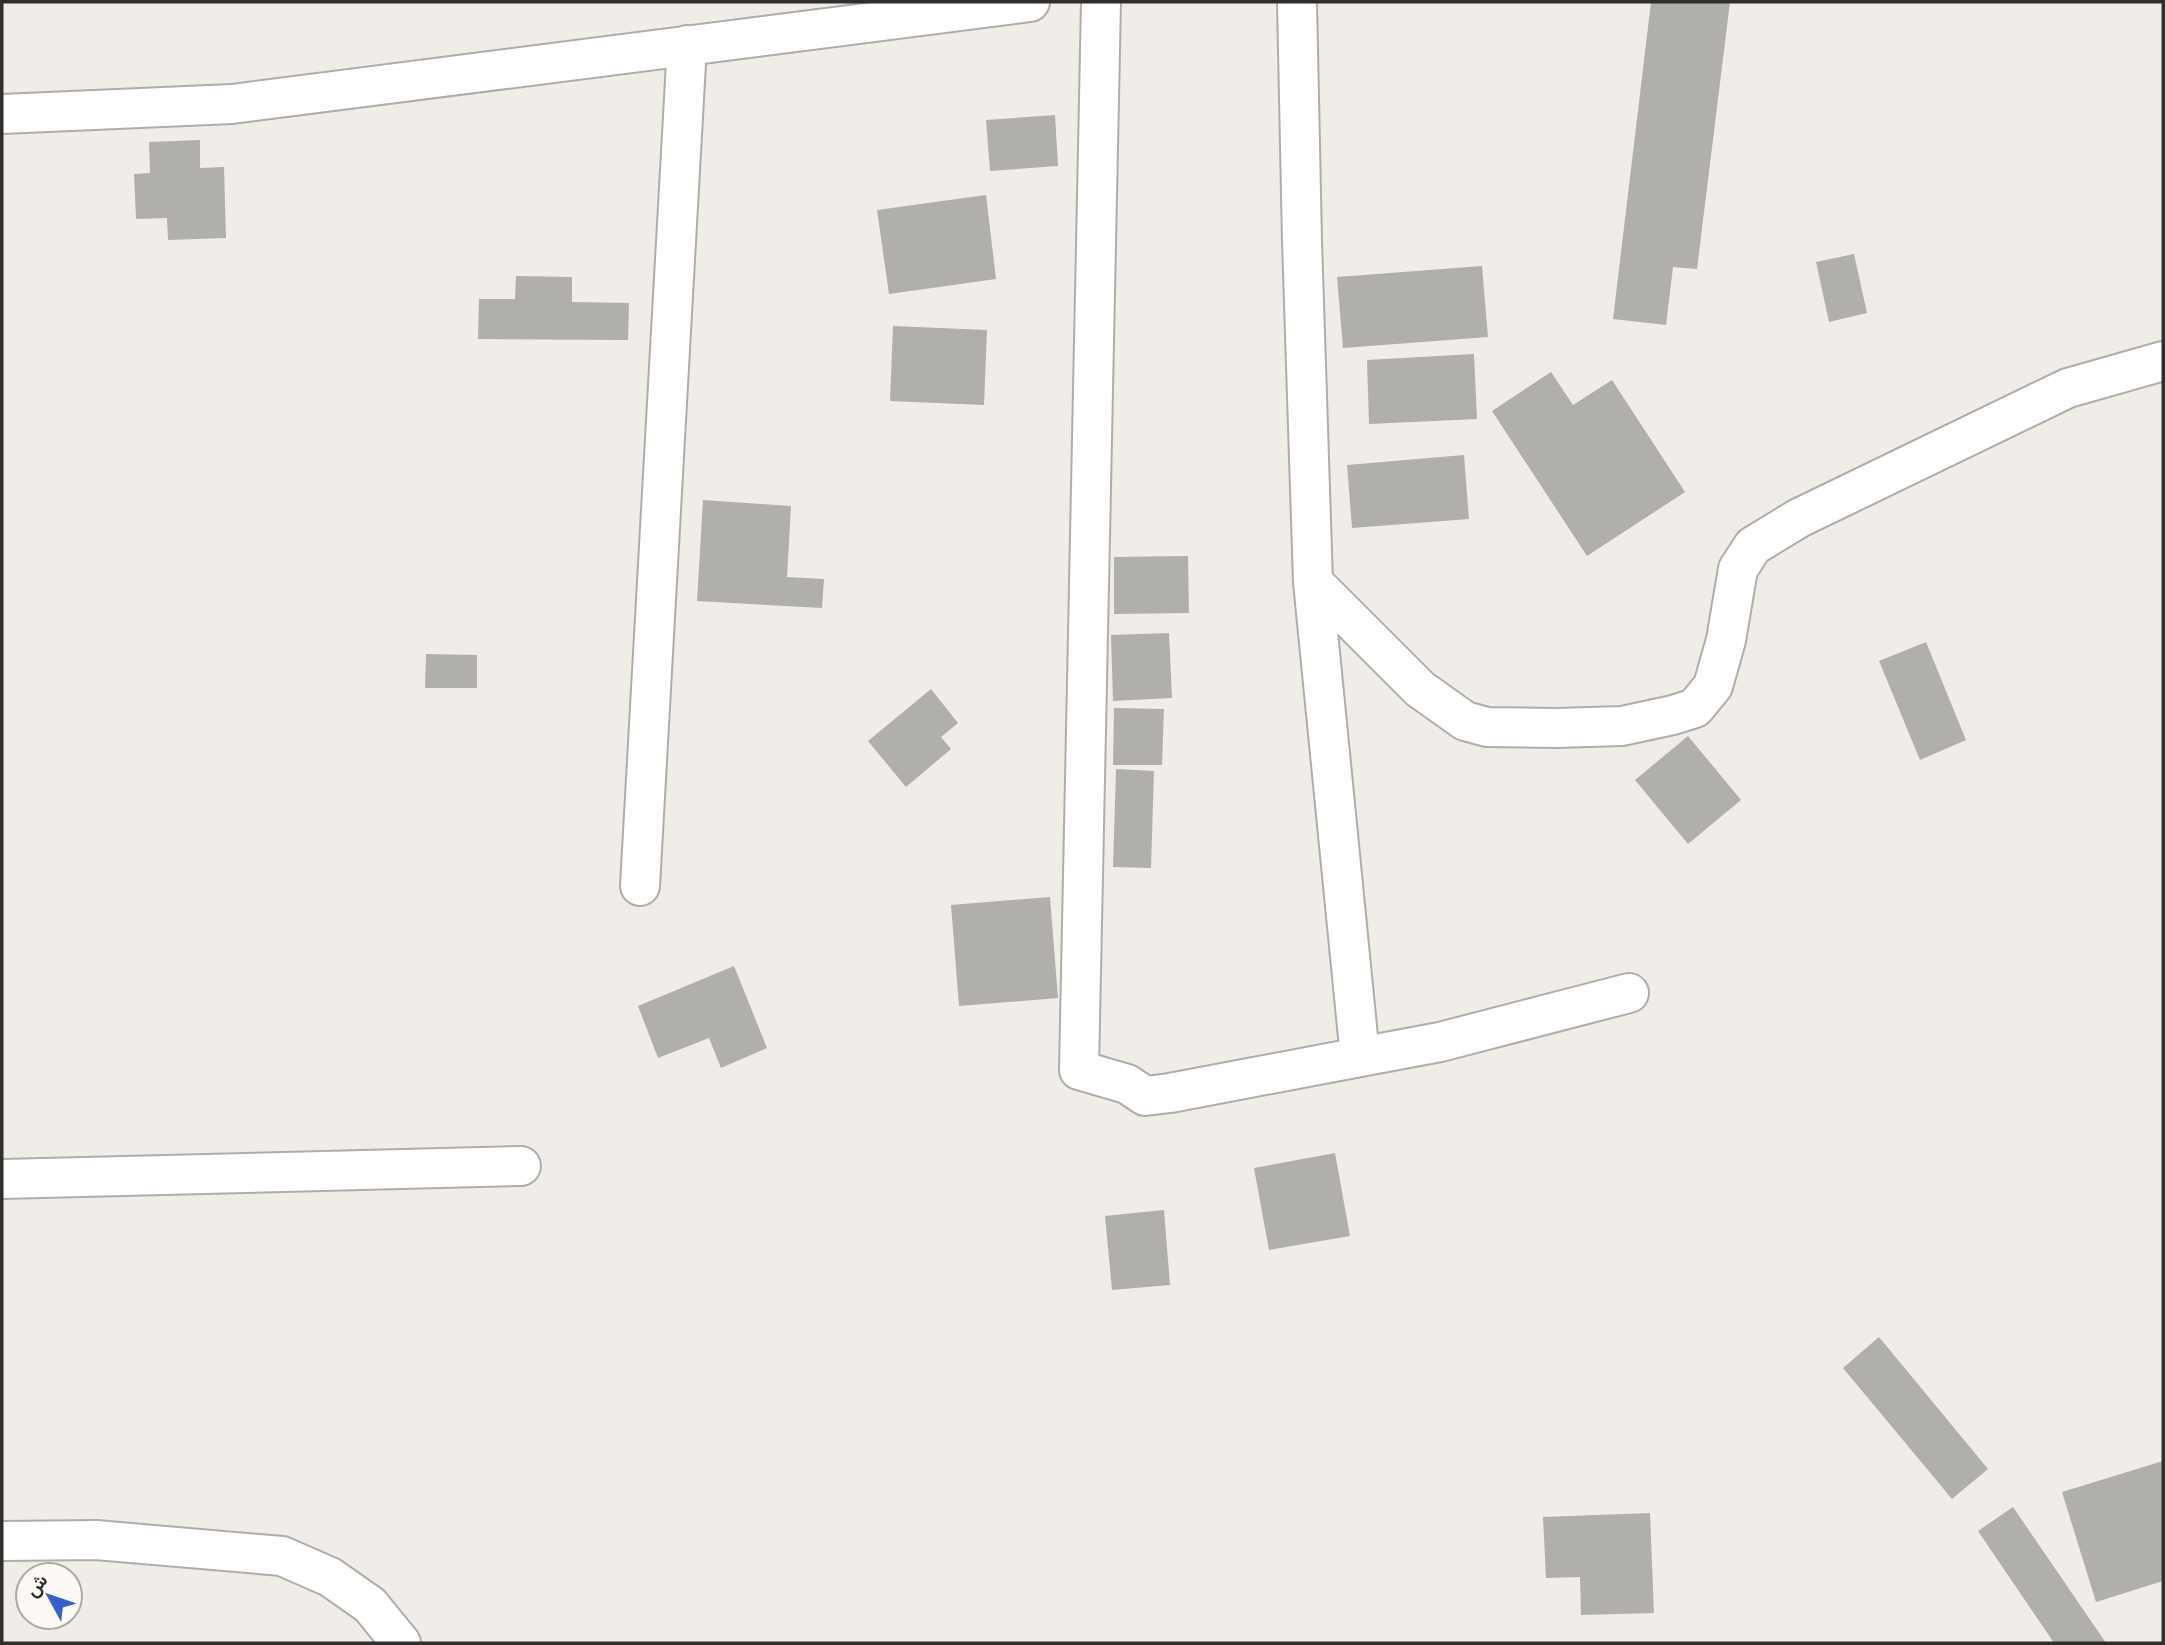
<svg xmlns="http://www.w3.org/2000/svg" width="2165" height="1645" viewBox="0 0 2165 1645" font-family="Mulish,Vazirmatn,sans-serif">
<rect width="100%" height="100%" fill="#f0ede8"/>
<!-- building -->
<path fill="#b1afaa" d="M1651 2H1730L1697 269 1673 267 1666 325 1613 319Z
M1055 115 1058 166 990 171 986 120Z
M200 140V168L224 167 226 238 168 240 167 218 136 219 134 174 150 173 149 142Z
M986 195 996 279 889 294 877 210Z
M1854 254 1867 313 1829 322 1816 262Z
M1482 266 1488 337 1343 348 1337 277Z
M516 276 572 277V302L629 303 628 340 478 339 479 299H515Z
M893 326 987 330 984 405 890 401Z
M1474 354 1477 419 1369 424 1367 360Z
M1551 372 1573 405 1612 380 1685 492 1587 556 1492 411Z
M1464 455 1469 519 1352 528 1347 465Z
M703 500 791 506 787 577 824 579 822 608 697 601Z
M1188 556 1189 613 1114 614V557Z
M1169 633 1172 698 1113 701 1111 635Z
M1926 642 1966 740 1920 760 1879 661Z
M426 654 477 655V688H425Z
M931 689 958 723 941 737 951 749 906 787 868 741Z
M1114 708 1164 709 1162 765H1113Z
M1688 736 1741 800 1688 844 1635 780Z
M1116 769 1154 771 1151 868 1113 867Z
M1050 897 1058 998 959 1006 951 905Z
M734 966 767 1048 721 1068 709 1038 658 1058 638 1006Z
M1335 1153 1350 1236 1269 1250 1254 1168Z
M1164 1210 1170 1285 1112 1290 1105 1216Z
M1879 1337 1988 1469 1952 1499 1843 1368Z
M2163 1461V1581L2096 1602 2062 1492Z
M2013 1507 2106 1643H2054L1978 1531Z
M1650 1513 1654 1613 1581 1615 1580 1577 1546 1578 1543 1517Z"/>
<g fill="none" stroke-linecap="round" stroke-linejoin="round">
<defs>
<path id="minor" d="M1101 2 1079 1070 1127 1084 1145 1096 1170 1093 1360 1057
M1297 2 1302 241 1313 582 1360 1057 1440 1042 1629 993
M2 114 232 104 1030 2
M1313 582 1420 689 1465 721 1487 727 1556 728 1622 726 1673 715 1695 708 1713 686 1726 640 1738 569 1753 546 1799 518 2068 388 2163 361
M640 886 687 45
M2 1179 521 1166
M2 1541 96 1540 282 1556 330 1577 370 1605 401 1643"/>
</defs>
<!-- minor casing -->
<use href="#minor" stroke="#b0ada9" stroke-width="42"/>
<!-- minor -->
<use href="#minor" stroke="#fff" stroke-width="38"/>
</g>
<!-- border -->
<rect width="2165" height="1645" fill="none" stroke="#302f2d" stroke-width="7"/>
<!-- north arrow -->
<g transform="translate(49 1596) rotate(310)"><circle r="33" fill="#fdfaf5" stroke="#aba9a5" stroke-width="2"/>
<path d="M0-5L12 26L0 18L-12 26Z" fill="#345fcf"/>
<text y="-10" font-size="19" font-weight="bold" text-anchor="middle" fill="#302f2d">ش</text>
</g>
</svg>
